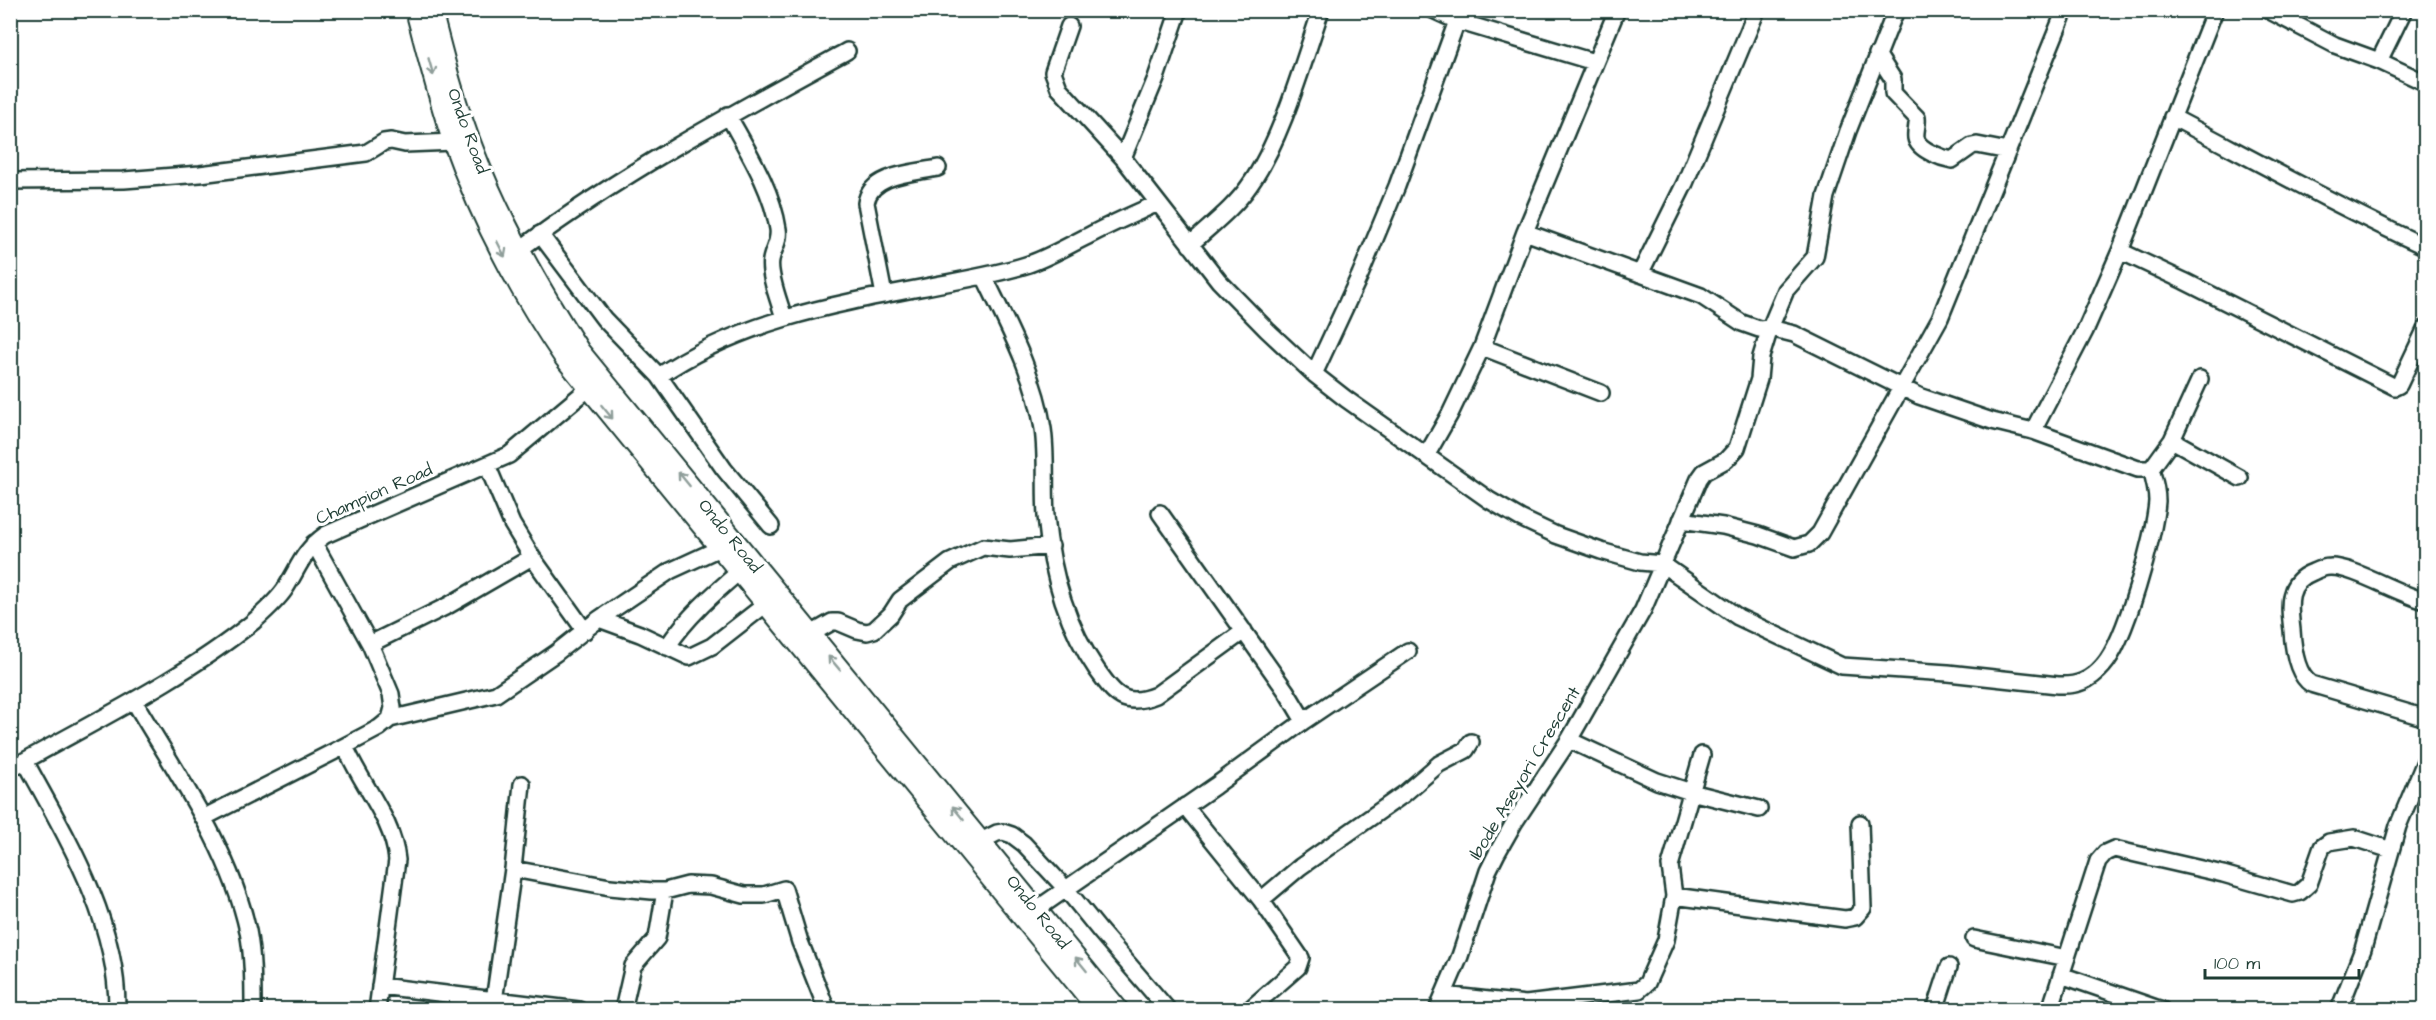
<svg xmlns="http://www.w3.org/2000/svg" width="2436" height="1020" viewBox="0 0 2436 1020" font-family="'Architects Daughter',sans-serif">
<rect width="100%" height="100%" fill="#fff"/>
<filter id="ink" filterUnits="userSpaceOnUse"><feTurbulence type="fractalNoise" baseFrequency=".0167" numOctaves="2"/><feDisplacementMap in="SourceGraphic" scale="12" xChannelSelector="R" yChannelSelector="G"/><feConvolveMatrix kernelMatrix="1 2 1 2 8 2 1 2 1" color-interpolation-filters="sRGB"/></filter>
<g filter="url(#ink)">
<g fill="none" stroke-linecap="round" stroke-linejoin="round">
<defs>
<path id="minor" d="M1433 10 1457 21 1594 62
M2268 10 2335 45 2379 61 2426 83
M1069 26 1053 72 1059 88 1123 158 1219 281 1267 330 1314 374 1346 399 1489 500 1520 518 1556 535 1601 551 1640 562 1662 564 1738 617 1842 666 1948 673 2058 685C2077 686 2090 681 2103 666 2125 642 2155 535 2157 501 2157 490 2154 479 2151 469
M1877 54 1893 79V93L1917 118C1918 125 1915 131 1916 138 1918 150 1942 158 1952 160L1972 146 1977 145 2008 151
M2379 61 2404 10
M728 115C747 150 772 189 778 229 780 241 773 249 771 260 768 275 780 303 784 318
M2172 117C2256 161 2339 207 2426 247
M1123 158 1156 78 1179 10
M10 181 124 180 200 174 366 153 384 142 391 141 405 144 454 142
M1525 232 1701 296 1742 323 1759 329 1770 328 1786 290 1815 257 1826 196 1848 131 1896 10
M540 234 604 319 659 376 724 469 771 526
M1190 245C1210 226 1234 208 1249 186 1281 142 1303 63 1321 10
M519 250C622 173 735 112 847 51
M2120 251 2184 281 2395 387 2399 385 2426 328
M1640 274 1685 183 1757 10
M984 276C1007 324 1035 375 1043 429 1047 457 1044 487 1046 516 1051 570 1066 625 1097 670 1115 695 1124 708 1156 695L1244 631
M884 295 866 203C870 174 914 173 938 168
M1482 347 1601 393
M1314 374 1360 275 1397 186 1457 21
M659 376C736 323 829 305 920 288 955 281 991 276 1026 265 1048 258 1067 246 1088 236 1110 224 1134 214 1158 203
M2033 431 2085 331 2120 251 2215 10
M2172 440 2200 379
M1426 456 1450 414 1482 347 1525 232 1617 10
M487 465 512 524 532 557 585 631
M1160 513 1286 691 1304 721
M1681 520 1723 526 1758 535 1794 548 1809 544 1820 533 1940 318 2065 10
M314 543 370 644 391 694 393 708 390 719
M2426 601C2399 595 2353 566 2330 567 2324 567 2319 569 2313 572 2286 582 2289 605 2292 630 2293 647 2296 674 2311 684L2426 718
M599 619 640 634 689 657 712 646 766 604
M811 634 832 622H838L857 630 867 632 874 630 891 614 900 600 950 562 983 547 1010 550 1051 546
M370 644 449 605 532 557
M667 647C687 617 712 595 739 572
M134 701C176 773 230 848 248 931 253 957 253 984 253 1010
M1569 740 1657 781 1691 792 1759 809
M345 746C361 785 393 818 397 860L377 1010
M25 761C66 836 118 921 117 1010
M10 769C91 723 181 680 253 622 263 613 277 601 285 589 299 567 303 551 325 535L509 455 588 389
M1185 806 1261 900 1301 958 1298 967 1249 1010
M203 818 345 746 379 728 390 719 496 694 556 653 599 619 670 571 720 548
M981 841 997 833 1003 832 1012 835 1024 844 1066 889 1100 931 1168 1010
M513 869 610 887 652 891H665L688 885 711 886 744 895H764L784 889 800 942 827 1010
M1674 896 1845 919 1855 917 1863 908 1860 823
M1261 900 1300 867 1404 794 1439 764 1466 750 1471 742
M1037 909 1215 786 1304 721 1408 651
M1974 939 2067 958
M2061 975 2162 1010
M380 986 579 1010
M1443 995 1526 1004 1639 990 1647 983 1666 940 1674 896 1670 866 1702 755
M494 1001 513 869 522 784
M623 1010 633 966 657 938 665 891
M1437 1010 1460 956 1488 871 1497 853 1514 823 1569 740 1643 610 1699 479 1704 472 1726 460 1737 448 1759 379 1761 357 1770 328 1794 334 1919 396 1992 421 2033 431 2138 469H2151L2172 440 2240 478
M1935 1010 1949 967
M2050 1010 2098 861 2105 853 2114 849 2223 874 2293 894 2300 892 2309 884 2322 847 2329 842 2354 838 2391 850
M2339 1010 2363 949 2398 826 2426 759"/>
<path id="major" d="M416 10C428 55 439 100 454 143 481 219 520 292 565 358L1099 1010
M431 10C443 57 455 105 473 150 500 221 539 288 579 351L1118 1010"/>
</defs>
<!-- minor casing -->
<use href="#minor" stroke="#1f3d34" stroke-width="20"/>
<!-- major casing -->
<use href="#major" stroke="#1f3d34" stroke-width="24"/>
<!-- minor -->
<use href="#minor" stroke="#fff" stroke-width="15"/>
<!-- major -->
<use href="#major" stroke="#fff" stroke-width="20"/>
</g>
<!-- one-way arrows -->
<defs><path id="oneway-shaft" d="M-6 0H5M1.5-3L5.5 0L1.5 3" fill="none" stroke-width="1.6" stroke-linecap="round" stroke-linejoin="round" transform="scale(1.5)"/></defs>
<g stroke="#8f9e9a">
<use href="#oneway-shaft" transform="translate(431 67) rotate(74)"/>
<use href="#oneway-shaft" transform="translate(501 249) rotate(63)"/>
<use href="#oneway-shaft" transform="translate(607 412) rotate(51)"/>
<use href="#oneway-shaft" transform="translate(684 479) rotate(-129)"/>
<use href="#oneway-shaft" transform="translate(834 663) rotate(-130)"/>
<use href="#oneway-shaft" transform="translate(958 813) rotate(-129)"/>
<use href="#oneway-shaft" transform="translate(1081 964) rotate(-129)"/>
</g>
</g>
<g text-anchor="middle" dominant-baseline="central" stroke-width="6" stroke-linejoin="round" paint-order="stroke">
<!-- street labels -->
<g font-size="18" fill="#1f3d34" stroke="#fff">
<text transform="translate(468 131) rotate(70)">Ondo Road</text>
<text transform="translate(374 494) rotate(-24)">Champion Road</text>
<text transform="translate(730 536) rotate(51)">Ondo Road</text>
<text transform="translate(1525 773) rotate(-59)">Ibode Aseyori Crescent</text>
<text transform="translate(1038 912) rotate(51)">Ondo Road</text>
</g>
</g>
<!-- margin -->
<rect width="2436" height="1020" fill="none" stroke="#fff" stroke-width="36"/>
<rect x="18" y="18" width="2400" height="984" fill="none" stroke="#1f3d34" stroke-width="2" filter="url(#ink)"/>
<!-- scale -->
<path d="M2205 969v9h154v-9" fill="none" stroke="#1f3d34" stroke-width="3"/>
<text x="2214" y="969" font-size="18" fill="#1f3d34" stroke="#ffffff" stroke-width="4.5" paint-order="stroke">100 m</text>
</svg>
